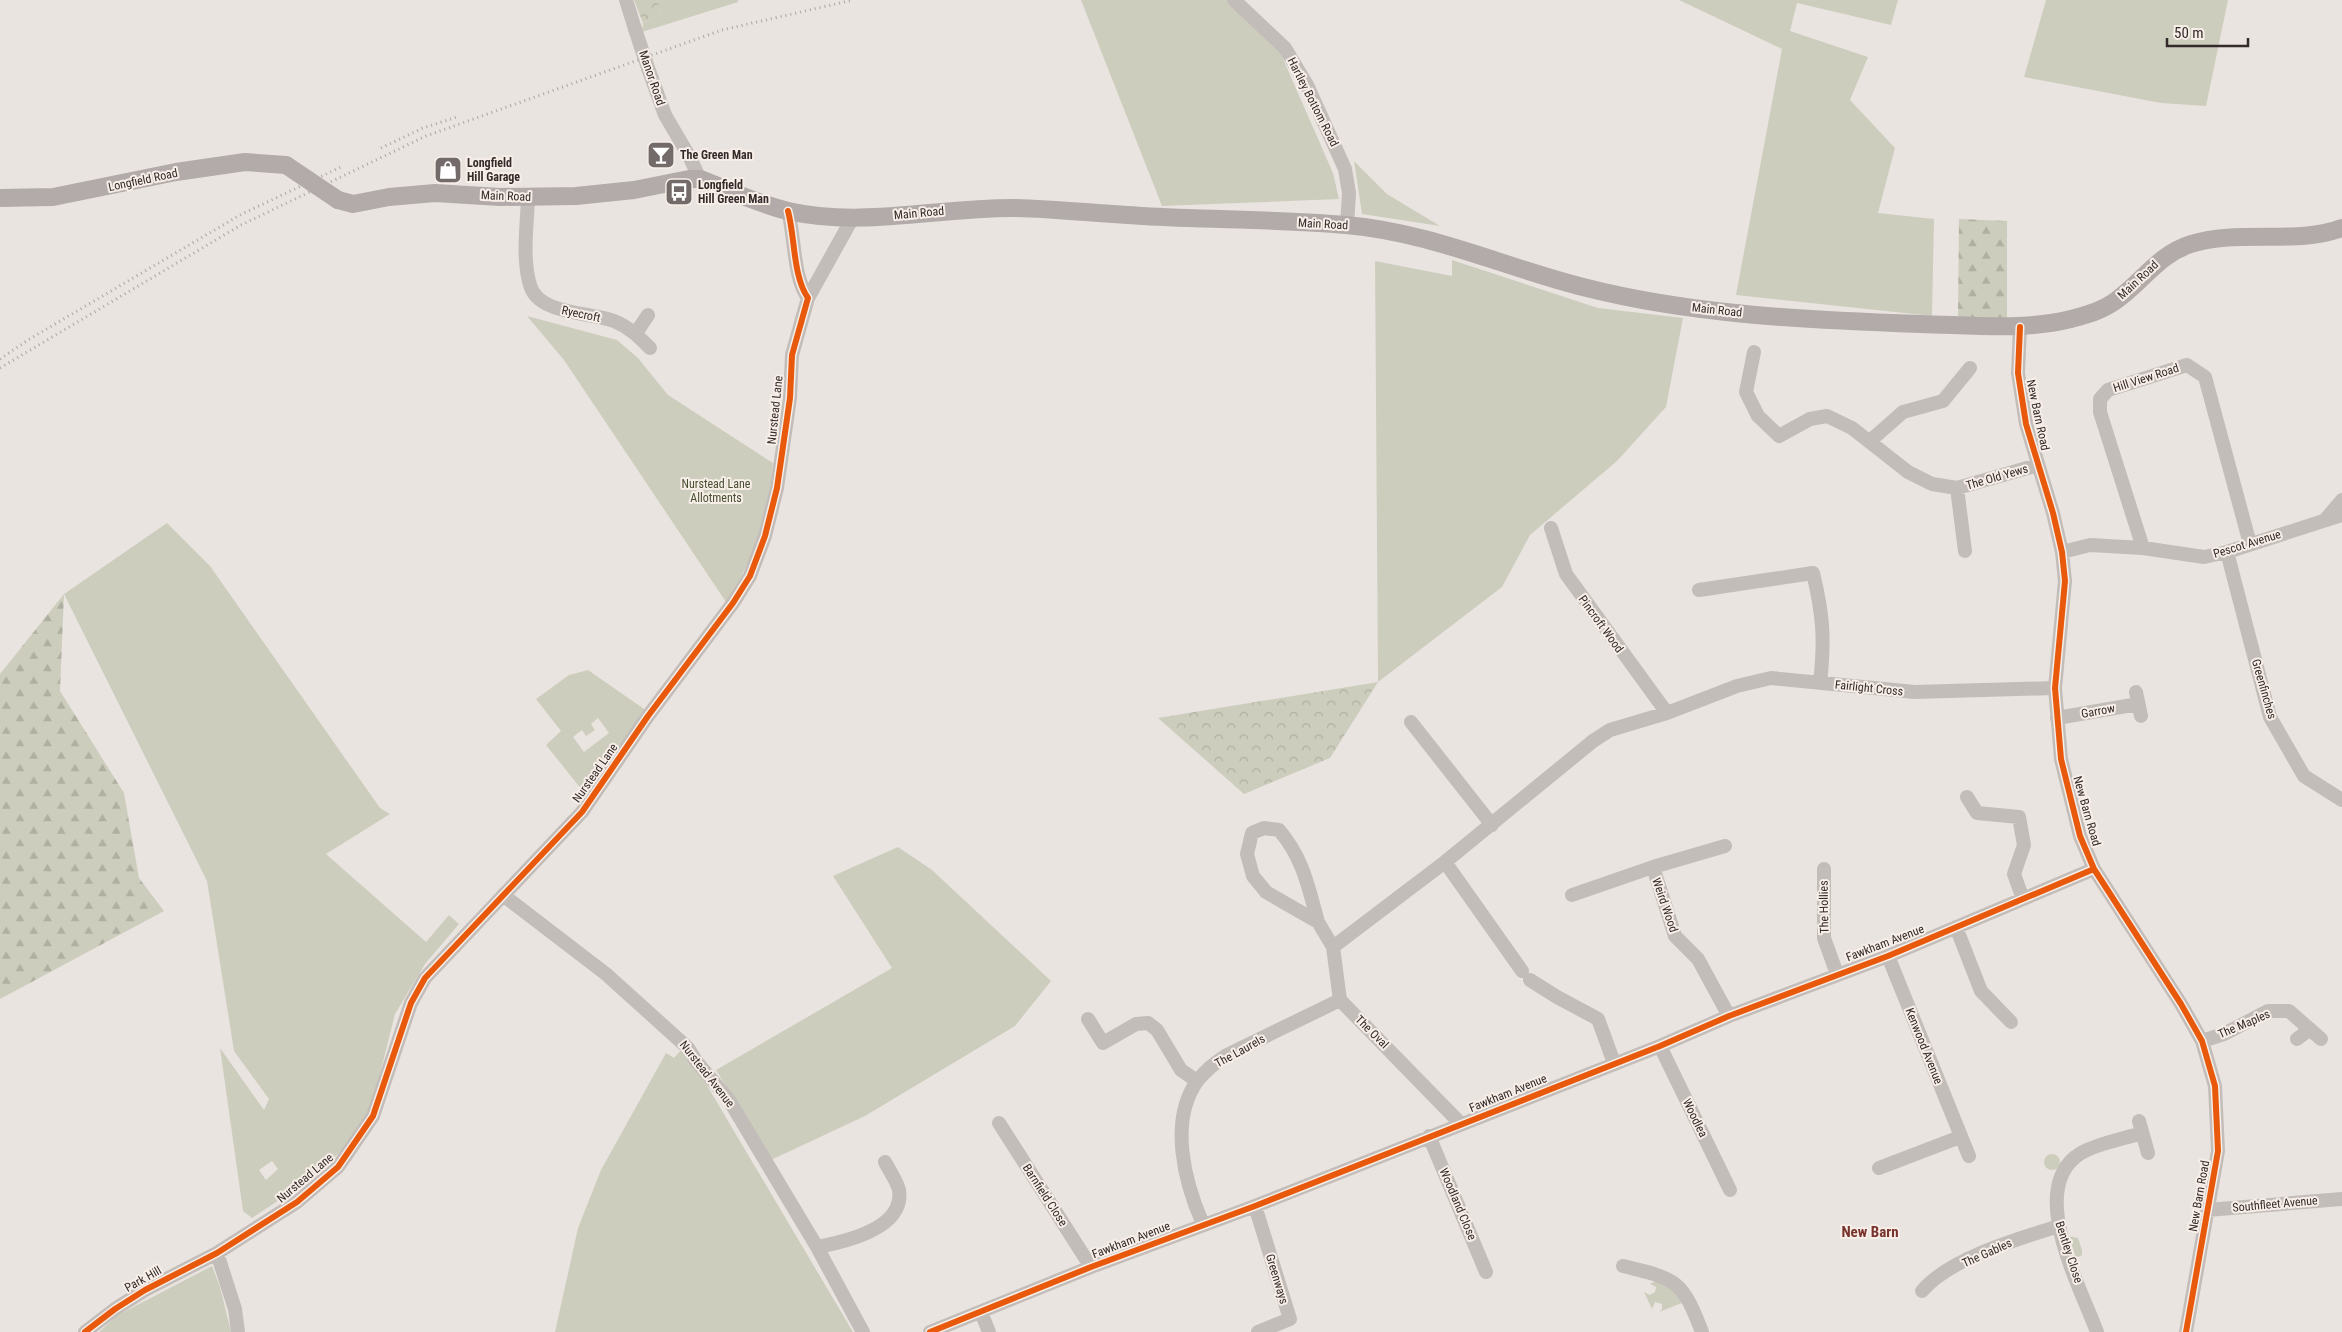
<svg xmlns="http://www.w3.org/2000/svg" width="2342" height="1332" viewBox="0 0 2342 1332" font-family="'Roboto Condensed',sans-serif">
<defs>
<pattern id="forest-firs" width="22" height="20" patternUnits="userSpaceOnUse" patternTransform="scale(1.25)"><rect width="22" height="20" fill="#cdcdbd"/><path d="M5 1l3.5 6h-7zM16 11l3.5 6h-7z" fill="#b0b0a2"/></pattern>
<pattern id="park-crowns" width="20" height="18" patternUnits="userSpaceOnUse" patternTransform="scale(1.25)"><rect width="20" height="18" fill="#cdcdbd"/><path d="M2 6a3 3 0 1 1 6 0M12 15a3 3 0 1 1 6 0" fill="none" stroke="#b0b0a2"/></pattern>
</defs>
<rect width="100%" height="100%" fill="#eae4e1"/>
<!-- green -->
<path fill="#cdcdbd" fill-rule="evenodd" d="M657 0H738V2L642 32 643 23 662 14Z
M1081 0H1230L1280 52 1333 173 1339 199 1162 206Z
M1679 0H1898L1891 25 1797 3 1790 31 1868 57 1850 100 1895 148 1878 213 1934 219 1932 316 1736 295 1782 49Z
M2046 0H2228L2206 106 2161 103 2024 77Z
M1354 161 1387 194 1440 226 1362 214Z
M1452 260 1598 308 1683 318 1666 407 1617 461 1530 535 1502 587 1378 682 1375 261 1452 276Z
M527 316 617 340 638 358 668 395 773 463C770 514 754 560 726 602L564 360Z
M167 523 210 566 380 808 390 814 326 854 426 942 449 915 459 924 425 964 395 1014 371 1110 346 1147 306 1182 252 1218 243 1211 220 1048 264 1110 269 1099 234 1051 207 881 64 594ZM272 1161 278 1169 266 1180 259 1170Z
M588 670 647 711 586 795 546 745 561 731 536 699 569 675ZM598 718 609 733 584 752 573 737 582 730 586 736 595 730 591 724Z
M898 847 932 870 1051 981 1015 1026 865 1116 771 1160 716 1070 892 968 833 876Z
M682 1049 705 1082 853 1332H555L578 1228 601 1170 666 1053 674 1058Z
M2044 1162a8 8 0 1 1 16 0a8 8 0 1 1-16 0Z
M2069 1236 2078 1238 2082 1250V1255L2076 1258Z
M212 1266 220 1287 231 1332H99L118 1315Z
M1655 1281 1674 1288 1682 1303 1659 1312 1662 1309V1304L1655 1302 1652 1309 1644 1292 1650 1295 1655 1292 1656 1287 1650 1284Z"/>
<!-- forest -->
<path fill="url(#forest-firs)" d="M1959 219 2007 221V319L1958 318Z
M64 594 60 691 124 793 139 878 164 911 0 999V674Z"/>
<!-- park -->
<path fill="url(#park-crowns)" d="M634 0H657L662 14 643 23Z
M1378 682 1330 758 1244 794 1158 718Z"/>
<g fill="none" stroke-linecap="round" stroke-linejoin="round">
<!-- minor -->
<path stroke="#c3bdba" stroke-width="14" d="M626 0 635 29
M1234 0 1285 48 1307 85 1345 169 1349 193 1347 225
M648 68 665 115 689 156 700 179
M528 198C527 226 522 258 530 285 538 315 591 312 614 321 629 327 639 337 650 348
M808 298 852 219
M2020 327 2018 373 2026 424 2053 513 2062 552 2065 581 2055 688 2061 759 2080 836 2094 869 2181 1004 2202 1041 2215 1086 2218 1151 2186 1332
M636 333 648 315
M1754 352 1746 392 1758 416 1779 436 1810 419 1827 416 1852 428 1908 472 1932 484 1957 488 2038 465
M1870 441 1903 412 1943 401 1970 368
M1957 488 1965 551
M2325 520 2342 500
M1551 528 1566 574 1667 713
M2143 548 2100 412V399L2108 390 2187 365 2205 377 2250 544
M2062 552 2090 545 2143 548 2204 557 2227 552 2342 515
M2227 552 2270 717 2304 776 2342 800
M1699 590 1813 573C1823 614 1825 640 1820 683
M2136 692 2141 716
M2057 718 2138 704
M1411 722 1492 825
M1967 797 1977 813 2019 817 2024 845 2014 874 2023 899
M1445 862 1522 971
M1653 867 1675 936 1698 959 1729 1016
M1824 869V938L1837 974
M503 895 606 974 688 1048 696 1061 729 1100 817 1247 863 1332
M1572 895 1653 867 1725 846
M1318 922C1308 886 1303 858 1279 830L1264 828 1252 833 1247 854 1253 876 1266 892 1318 922 1333 947 1340 1000 1461 1124
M1956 927 1981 991 2011 1022
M1333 947 1445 862 1593 741 1610 730 1667 713 1737 686 1771 678 1915 692 2055 688
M1888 956 1969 1156
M1530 980 1557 997 1598 1019 1614 1063
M1088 1019 1103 1043 1136 1024 1148 1023 1157 1030 1181 1070 1197 1081
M2297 1039 2310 1029
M2202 1041 2224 1034 2268 1011H2289L2321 1039
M1660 1046 1730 1190
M2139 1121 2148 1153
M999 1123 1091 1267
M1429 1136 1486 1272
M1879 1168 1960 1137
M1255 1206 1290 1319 1258 1332
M2207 1210 2342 1199
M1203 1224C1185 1184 1168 1120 1198 1080 1206 1070 1216 1062 1227 1055L1340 1000
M817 1247C844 1242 905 1229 899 1190 897 1181 889 1170 885 1162
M217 1253 235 1309 238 1332
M1623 1266C1677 1279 1682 1280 1702 1332
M1922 1291C1950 1258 2018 1239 2059 1226
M981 1312 989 1332
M85 1332 115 1309 145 1290 217 1253 297 1202 338 1167 373 1116 411 1003 425 978 582 812 648 716 733 603 750 576 765 536 777 488 790 398 792 355 808 298C793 277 795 237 788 211
M930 1332 1091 1267 1255 1206 1660 1046 1729 1016 1888 956 2094 869
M2097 1332C2081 1288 2025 1187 2081 1153 2098 1143 2123 1139 2142 1133"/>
<!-- major -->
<path stroke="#b2aba9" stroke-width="18" d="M0 198 53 197 176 172 245 162 286 165
M338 200 353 204 389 197 435 193 500 197 576 196 634 190 689 179H700C729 190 758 204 788 211 863 228 940 207 1016 208 1058 209 1101 214 1143 216 1210 220 1279 219 1346 225 1429 232 1504 267 1583 287 1692 315 1808 320 1920 324 1970 325 2022 331 2071 319 2089 314 2104 310 2118 299 2144 280 2159 254 2191 244 2238 229 2298 245 2342 228"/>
<!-- rail -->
<path stroke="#aba6a4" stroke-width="3" stroke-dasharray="1 4" stroke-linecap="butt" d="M381 148 423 128 457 117
M0 359 28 340 240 215 343 166
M0 368 241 225 426 136 722 30 853 0"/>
<!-- minor-bridge -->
<path stroke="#c3bdba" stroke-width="14" d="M635 29 648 68"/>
<!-- major-bridge -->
<path stroke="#b2aba9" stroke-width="18" d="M286 165 338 200"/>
<defs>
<path id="cycleway" d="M2020 327 2018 373 2026 424 2053 513 2062 552 2065 581 2055 688 2061 759 2080 836 2094 869 2181 1004 2202 1041 2215 1086 2218 1151 2186 1332
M85 1332 115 1309 145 1290 217 1253 297 1202 338 1167 373 1116 411 1003 425 978 582 812 648 716 733 603 750 576 765 536 777 488 790 398 792 355 808 298C793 277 795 237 788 211
M930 1332 1091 1267 1255 1206 1660 1046 1729 1016 1888 956 2094 869"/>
</defs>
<!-- cycleway casing -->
<use href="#cycleway" stroke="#f7eee8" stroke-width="9"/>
<!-- cycleway -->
<use href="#cycleway" stroke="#e8590c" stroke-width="6"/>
</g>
<!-- icons -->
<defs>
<symbol id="bar-square" viewBox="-11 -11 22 22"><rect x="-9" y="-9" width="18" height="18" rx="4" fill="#736b69" stroke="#f7eee8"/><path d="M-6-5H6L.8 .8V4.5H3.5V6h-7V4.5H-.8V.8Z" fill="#fff"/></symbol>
<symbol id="shop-square" viewBox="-11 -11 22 22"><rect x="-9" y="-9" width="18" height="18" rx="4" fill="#736b69" stroke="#f7eee8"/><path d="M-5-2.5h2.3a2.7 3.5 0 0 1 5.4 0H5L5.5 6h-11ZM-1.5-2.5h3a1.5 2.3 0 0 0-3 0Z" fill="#fff"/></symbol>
<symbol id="bus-square" viewBox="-11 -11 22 22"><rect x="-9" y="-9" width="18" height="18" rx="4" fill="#736b69" stroke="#f7eee8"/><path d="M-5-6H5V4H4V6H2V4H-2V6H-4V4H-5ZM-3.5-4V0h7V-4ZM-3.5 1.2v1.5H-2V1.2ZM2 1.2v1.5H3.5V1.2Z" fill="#fff"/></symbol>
</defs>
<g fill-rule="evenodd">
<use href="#bar-square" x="645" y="139" width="32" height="32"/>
<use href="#shop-square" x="432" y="154" width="32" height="32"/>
<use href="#bus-square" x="663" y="176" width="32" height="32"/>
</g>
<g text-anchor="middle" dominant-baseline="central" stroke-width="4" stroke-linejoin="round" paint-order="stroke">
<!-- street labels -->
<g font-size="12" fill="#332a29" stroke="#f7eee8">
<text transform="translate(652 78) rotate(71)">Manor Road</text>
<text transform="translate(1313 102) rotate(63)">Hartley Bottom Road</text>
<text transform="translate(143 180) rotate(-12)">Longfield Road</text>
<text transform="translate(506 196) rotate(2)">Main Road</text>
<text transform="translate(919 213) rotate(-5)">Main Road</text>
<text transform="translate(1323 224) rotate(3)">Main Road</text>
<text transform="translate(2138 280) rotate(-43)">Main Road</text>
<text transform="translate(1717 310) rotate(6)">Main Road</text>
<text transform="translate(581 314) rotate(12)">Ryecroft</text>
<text transform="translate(2146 378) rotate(-18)">Hill View Road</text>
<text transform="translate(775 410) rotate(-84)">Nurstead Lane</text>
<text transform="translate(2038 415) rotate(78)">New Barn Road</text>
<text transform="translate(1997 477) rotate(-16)">The Old Yews</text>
<text transform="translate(2247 544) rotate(-17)">Pescot Avenue</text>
<text transform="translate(1601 624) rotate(54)">Pincroft Wood</text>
<text transform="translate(1869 688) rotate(6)">Fairlight Cross</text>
<text transform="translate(2264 689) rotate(74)">Greenfinches</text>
<text transform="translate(2098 711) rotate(-10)">Garrow</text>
<text transform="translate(595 773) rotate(-55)">Nurstead Lane</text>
<text transform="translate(2087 811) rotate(74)">New Barn Road</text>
<text transform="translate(1665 905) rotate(71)">Weird Wood</text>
<text transform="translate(1824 907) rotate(-91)">The Hollies</text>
<text transform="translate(1885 943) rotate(-21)">Fawkham Avenue</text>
<text transform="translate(2244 1024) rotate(-23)">The Maples</text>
<text transform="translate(1372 1032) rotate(45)">The Oval</text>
<text transform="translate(1924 1046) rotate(68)">Kenwood Avenue</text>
<text transform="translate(1240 1051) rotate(-29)">The Laurels</text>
<text transform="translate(707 1074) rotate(52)">Nurstead Avenue</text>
<text transform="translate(1508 1093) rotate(-22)">Fawkham Avenue</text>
<text transform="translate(1695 1118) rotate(64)">Woodlea</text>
<text transform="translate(305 1178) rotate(-40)">Nurstead Lane</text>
<text transform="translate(1045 1195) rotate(57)">Barnfield Close</text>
<text transform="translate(2199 1196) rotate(-80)">New Barn Road</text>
<text transform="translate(1458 1204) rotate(67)">Woodland Close</text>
<text transform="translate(2275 1204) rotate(-5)">Southfleet Avenue</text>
<text transform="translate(1131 1240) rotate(-21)">Fawkham Avenue</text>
<text transform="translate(2069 1252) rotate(72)">Bentley Close</text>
<text transform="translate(1987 1253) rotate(-24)">The Gables</text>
<text transform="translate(143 1279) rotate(-29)">Park Hill</text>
<text transform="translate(1277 1279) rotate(73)">Greenways</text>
</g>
<!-- poi labels -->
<g font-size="12" font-weight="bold" fill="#332a29" stroke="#f7eee8" text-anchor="start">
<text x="680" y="155">The Green Man</text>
<text x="467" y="163">Longfield<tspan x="467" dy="14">Hill Garage</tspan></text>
<text x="698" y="185">Longfield<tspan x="698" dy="14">Hill Green Man</tspan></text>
</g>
<!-- park labels -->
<g font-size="12" fill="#484e30" stroke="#f7eee8">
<text x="716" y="484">Nurstead Lane<tspan x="716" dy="14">Allotments</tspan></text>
</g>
<!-- quarter labels -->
<g font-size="15" font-weight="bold" fill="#78332d" stroke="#f7eee8">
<text x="1870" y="1232">New Barn</text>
</g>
</g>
<!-- scale -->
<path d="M2167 38v8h81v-8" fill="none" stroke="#332a29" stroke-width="2.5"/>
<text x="2174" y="38" font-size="15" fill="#332a29" stroke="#f7eee8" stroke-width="4" paint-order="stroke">50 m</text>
</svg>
